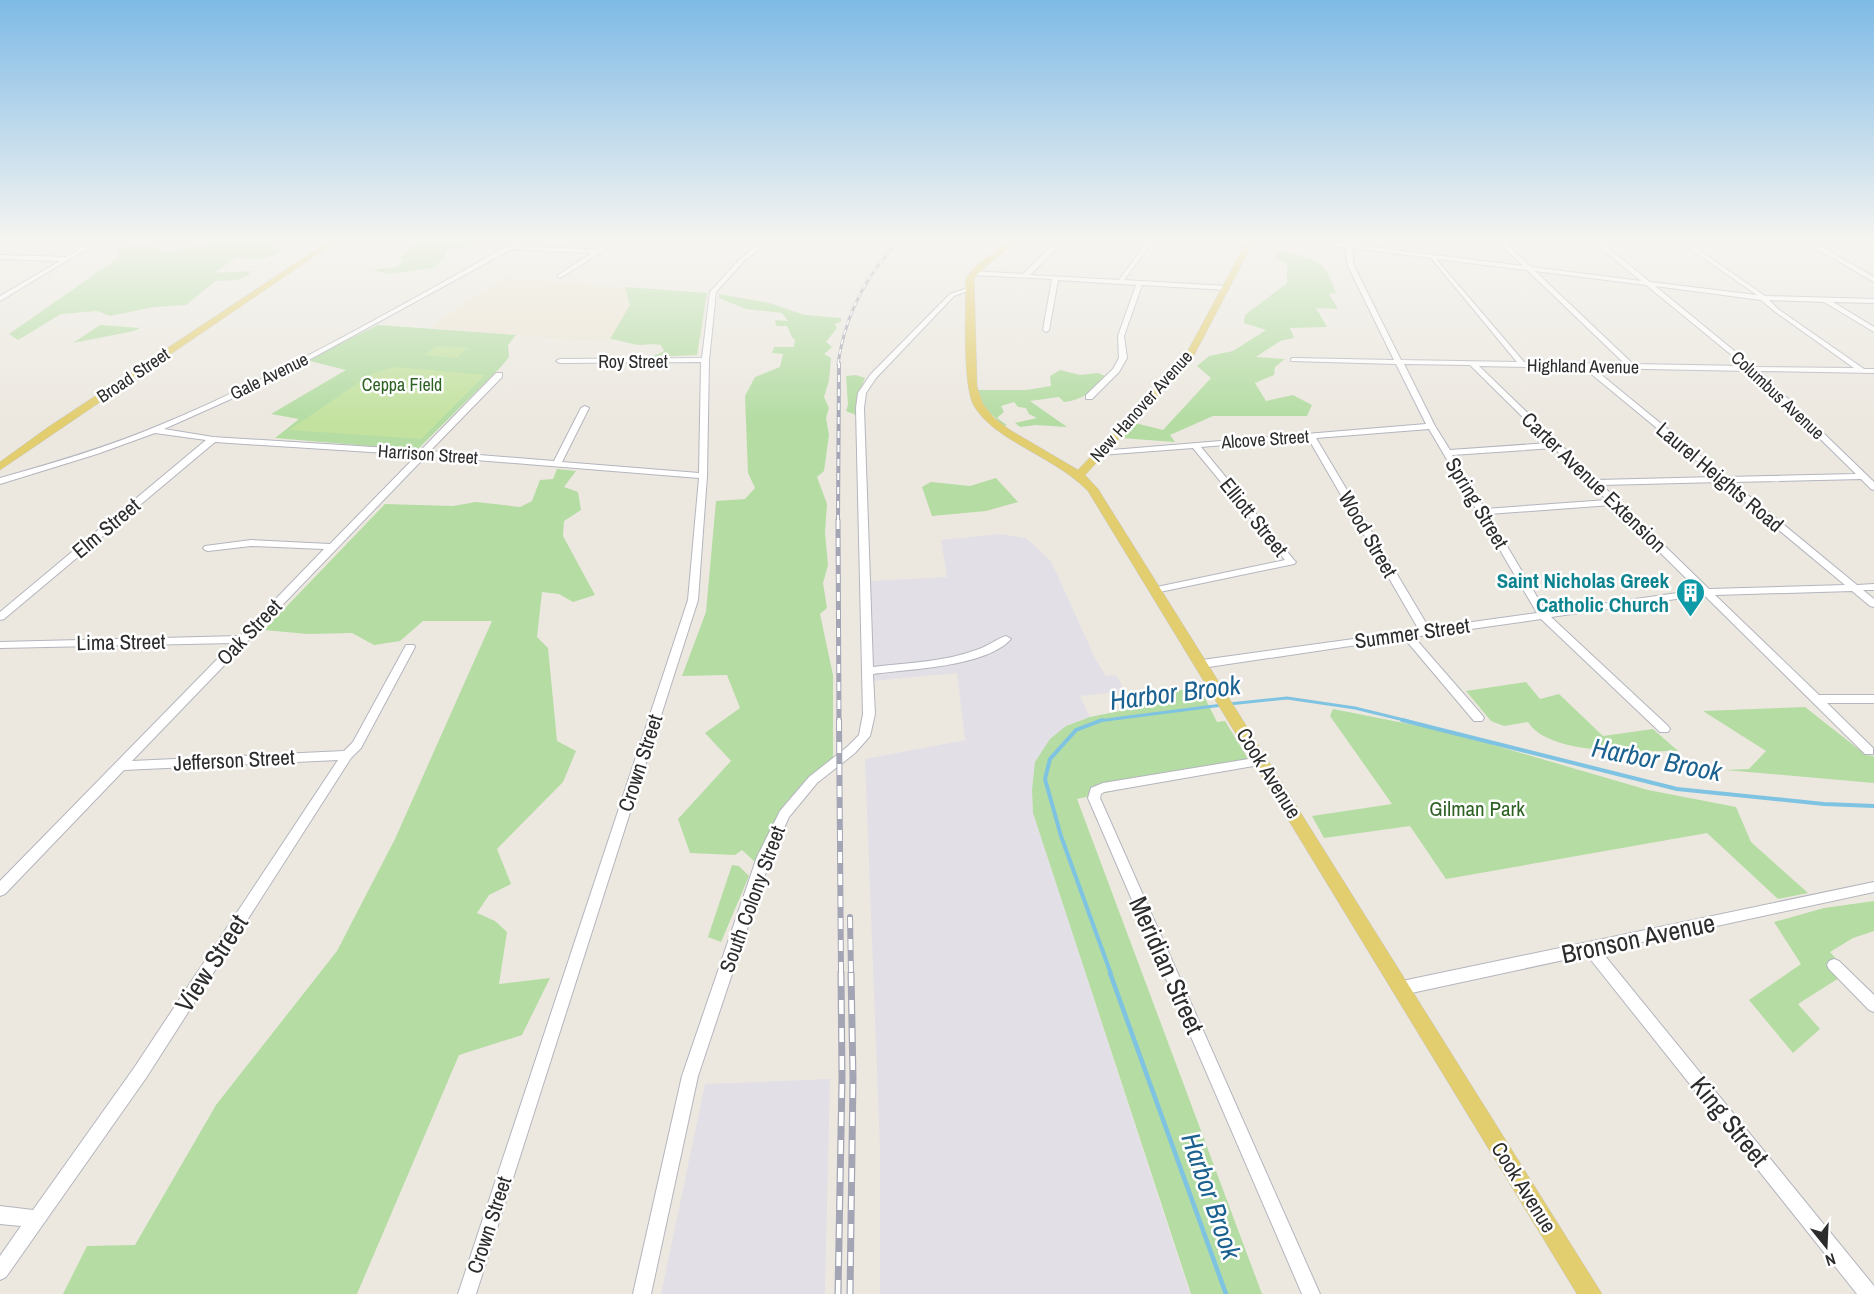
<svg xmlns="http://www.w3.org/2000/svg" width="1874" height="1294" viewBox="0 0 1874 1294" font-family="'Archivo Narrow',sans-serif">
<rect width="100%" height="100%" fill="#ece8e0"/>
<!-- industrial -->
<path fill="#e2e0e6" d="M1000 534 1026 538 1051 561 1096 660 1106 676 1116 675 1125 691 1080 696 1090 717 1065 726 1035 762 1032 790 1033 813 1190 1294H880V1149L865 759 965 740 957 673 873 681 869 581 947 577 941 540Z
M830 1079 825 1294H661L705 1084Z"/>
<!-- education -->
<path fill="#ece4d2" d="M505 278 707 293 701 338 576 340 430 328 466 302Z"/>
<!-- green -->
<path fill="#b4dca3" d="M232 239H279L267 248 286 247C270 261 256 259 237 257L214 273 252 271 248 274 249 275 237 280 215 281 186 305 154 307 110 316 97 311 61 314 18 340 9 334 118 258 120 248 153 246 167 252Z
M421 239H488L490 241C481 247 458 247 446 251L445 258 433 268 390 274 372 270 397 267 404 260 399 258Z
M1278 251C1313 259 1324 256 1336 293L1329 294 1338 309 1316 308 1327 327 1290 328 1294 338 1280 341 1256 357 1285 359 1275 367 1274 375 1255 383 1266 401 1293 395 1312 405 1307 416H1213L1170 435 1175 442 1121 438 1135 423 1163 430 1211 378 1197 366 1209 356 1233 351 1266 330 1244 323 1245 315 1287 283V263L1275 259Z
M625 287 707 293 697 355 651 357 664 351 661 345C654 344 648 344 641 345 634 345 619 340 610 339L630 305Z
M719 294 769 303 805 315 841 318V322L835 324 837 328 826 342 832 347 824 354 831 358 829 381 824 397 829 408 826 418 829 435 824 471 817 477 827 504 825 533 828 565 823 583 827 608 820 614 833 675V759L809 776 782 807 755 862 742 850 735 855 690 853 678 819 731 761 705 733 740 708 727 675 682 676 706 612 716 501 745 499 755 488 748 473 745 396 755 377 780 367 783 354 772 353 774 347H794L795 339H793L787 326H776L775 320 788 321 782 313 746 309 719 298Z
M100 325 140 328 134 331 73 343Z
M378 325 516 335 508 345 509 357 499 369 417 450 275 438 299 419 271 414 346 370 306 360Z
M1060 370 1080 375 1098 373 1107 377C1094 390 1083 400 1064 402L1059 397 1030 401 1067 427 1036 425 1020 427 1015 423 1037 418 1029 414 1026 408 1018 407 1014 402 1001 406 1004 412 997 418 1007 425 1003 426 982 404 978 390H1027L1051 386 1050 376Z
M856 375 865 378C859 390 861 405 856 415L846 411 848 405 846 376Z
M557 469 576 471 564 487 578 492 581 510 564 521 563 536 595 595 573 602 559 594 542 592 537 637 548 648 557 741 576 751 563 782 497 849 511 884 489 895 477 913 495 921 507 932 499 984 550 978 522 1035 459 1055 357 1294H63L87 1246 135 1245 216 1105 337 951 395 839 492 621H423L400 641 374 645 352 633 308 634 264 630 385 504 453 506 476 502 520 507 532 501 540 480 553 479Z
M996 478 1018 502 986 511 932 516 922 487 931 482 970 486Z
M1526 682 1540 699 1559 694 1603 736 1653 729 1678 751C1641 751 1550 757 1528 722L1504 726 1491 721 1466 691Z
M1173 690H1201L1217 722 1225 721 1250 762 1077 799 1262 1294H1191L1033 813 1032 790 1035 762 1050 739 1066 726 1090 717 1140 707Z
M1805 707 1866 755 1874 756V783L1725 770 1749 769 1766 751 1703 711Z
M1333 709 1449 732 1648 790 1736 807 1751 842 1808 893 1778 899 1707 833 1446 879 1410 826 1324 838 1312 816 1392 804 1330 716Z
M732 865 739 866 749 876 721 942 708 937Z
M1874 901V931L1853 938 1830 952 1838 961 1839 978 1798 1004 1820 1029 1793 1053 1749 1000 1801 964 1774 922 1824 908Z"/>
<!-- pitch -->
<path fill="#c3e2a0" d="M437 346 468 348 456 358 424 355Z
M395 367 485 375 421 439 289 430 373 373Z"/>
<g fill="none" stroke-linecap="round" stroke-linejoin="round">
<!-- stream-far2 -->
<path stroke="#7fc3e2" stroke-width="3" d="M1229 704 1287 698 1355 708 1408 721
M1098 721 1222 705"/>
<!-- stream-far1 -->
<path stroke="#7fc3e2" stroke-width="4" d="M1102 720 1076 730 1050 759 1045 779 1061 836 1111 974
M1402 720 1677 789 1824 804 1874 806"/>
<!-- stream -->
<path stroke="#7fc3e2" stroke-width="4.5" d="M1110 973 1226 1294"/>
<defs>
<path id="minor" d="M95 239H103L0 301V296L60 261 0 259V255L66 257Z
M520 239H528L517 246 597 250 614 239H622L560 278 558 277V275L592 253 512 249 316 356 231 399 164 429 213 437 421 450 496 373H502V377L430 451 554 461 581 408 585 406 589 408 562 462 699 473 701 362 560 363 556 361 560 359 702 358 710 292 740 259 765 239H772L744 261 716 292 709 360 707 476 698 600 476 1294H458L688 600 699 478 426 456 132 761 344 751 353 742 406 645H414L415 647 361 748 351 758 146 1078 6 1277 0 1280V1256L21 1226 0 1224V1206L33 1210 134 1068 338 760 124 770 5 894 0 896V881L233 643 0 648V642L240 636 324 549 251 546 208 551 205 550 203 548 205 546 251 540 330 544 417 455 215 442 4 619 0 620V612L206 440 155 433 97 454 0 484V478C54 463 108 447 160 425 285 373 402 305 520 239Z
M1059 239H1066L1030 275 1119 280 1149 239H1155L1124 280 1226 286 1229 288 1226 290 1142 285 1124 336 1127 358 1119 372 1092 399H1086V395L1113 369 1119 358 1118 336 1136 285 1058 280 1049 330 1046 332 1043 330 1052 279 973 275 970 273 973 271 1023 274Z
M1290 239H1310L1348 244 1349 239H1355L1354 245 1523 266 1495 239H1502L1531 267 1641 281 1590 239H1597L1650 282 1757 295 1676 239H1683L1765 296 1874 299V303L1833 302 1874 327V332L1824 302 1769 300 1778 309 1864 369H1874V373L1759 371 1874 482V490L1871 489 1861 479 1732 482 1857 585 1874 584V590H1863L1874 599V607L1870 606 1852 591 1715 595 1819 695H1874V703H1827L1873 748V754H1865L1704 595 1551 617 1668 726 1670 729 1668 732H1660L1541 619 1414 637 1482 715 1484 718 1482 721H1474L1404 638 1202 668 1198 666 1197 664 1198 662 1202 660 1419 630 1308 438 1201 447 1294 560 1296 562 1294 564 1155 593 1150 590 1152 588 1285 560 1193 448 1100 455 1096 453 1100 451 1426 424 1396 364 1291 361V359L1293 358 1394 360 1348 266 1346 254 1347 248ZM1353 248 1431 258 1517 362 1401 360 1354 266 1352 254ZM1436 259 1527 270 1625 364 1524 362ZM1535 271 1646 285 1745 366 1633 364ZM1655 286 1761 300 1774 311 1854 368 1754 367ZM1404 364 1470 365 1549 443 1450 450 1435 426ZM1479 366 1584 368 1716 477 1597 480ZM1593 368 1751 371 1856 474 1726 477ZM1429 429 1537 613 1429 628 1316 438ZM1554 448 1607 500 1485 509 1452 455ZM1721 482 1845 585 1709 589 1602 485ZM1612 505 1698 590 1546 612 1488 514Z
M1800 239H1808L1874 277V282Z
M968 288 973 289 954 296 876 378 866 393 864 408 873 667C907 663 944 662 976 650 987 647 996 639 1006 636L1011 639C986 667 909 669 873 674L875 714 870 736 855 753 817 783 789 817 771 857 698 1076 651 1294H633L682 1076 757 857 780 811 809 777 847 747 859 735 863 714 856 408 858 393 870 375 950 294Z
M1261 757 1265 758 1267 761 1265 764 1104 792 1101 794 1100 798 1320 1294H1302L1088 798 1091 788 1103 783Z
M1874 882V892L1601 951 1874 1286V1294H1857L1587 955 1402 995 1397 993 1395 988 1397 983 1402 981Z
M1834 959 1839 961 1874 995V1012L1869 1010 1829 969 1827 965 1829 961Z"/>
<path id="major" d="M332 239H340L0 470V462L47 428Z
M1012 239H1020L983 269 974 278 977 387 983 404 994 418 1010 430 1078 470 1184 358 1248 239H1255L1191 361 1085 475 1098 489 1602 1294H1577L1088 491C1066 469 1041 458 1015 442 1000 433 984 422 974 406 962 384 966 307 966 278L977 265Z"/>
</defs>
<!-- minor casing -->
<use href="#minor" stroke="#b4b5be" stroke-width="2"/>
<!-- major casing -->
<use href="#major" stroke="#c8c8c8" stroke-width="1"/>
<!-- minor -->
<use href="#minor" fill="#fff" fill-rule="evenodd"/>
<!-- major -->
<use href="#major" fill="#e2cd6f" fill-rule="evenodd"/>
<defs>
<path id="rail-far4" d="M838 364C845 315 866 274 901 239"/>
<path id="rail-far3" d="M838 522 839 363"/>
<path id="rail-far2" d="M838 520 839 721"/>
<path id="rail-far1" d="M839 720 841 974
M850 917 851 974"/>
<path id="rail" d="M838 1294 842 1078 841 973
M850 1294 853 1078 851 973"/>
</defs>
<!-- rail-far4 casing -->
<use href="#rail-far4" stroke="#a3a5b4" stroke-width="3"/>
<!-- rail-far3 casing -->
<use href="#rail-far3" stroke="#a3a5b4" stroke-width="4"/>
<!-- rail-far2 casing -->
<use href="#rail-far2" stroke="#a3a5b4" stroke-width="5"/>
<!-- rail-far1 casing -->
<use href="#rail-far1" stroke="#a3a5b4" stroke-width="6"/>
<!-- rail casing -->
<use href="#rail" stroke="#a3a5b4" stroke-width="7"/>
<!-- rail-far4 -->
<use href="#rail-far4" stroke="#fff" stroke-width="1.5" stroke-dasharray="5" stroke-linecap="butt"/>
<!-- rail-far3 -->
<use href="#rail-far3" stroke="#fff" stroke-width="2" stroke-dasharray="7" stroke-linecap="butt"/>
<!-- rail-far2 -->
<use href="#rail-far2" stroke="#fff" stroke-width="3" stroke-dasharray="9" stroke-linecap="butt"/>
<!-- rail-far1 -->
<use href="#rail-far1" stroke="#fff" stroke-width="4" stroke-dasharray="11" stroke-linecap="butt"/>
<!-- rail -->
<use href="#rail" stroke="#fff" stroke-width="4.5" stroke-dasharray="14" stroke-linecap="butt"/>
</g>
<!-- sky -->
<linearGradient id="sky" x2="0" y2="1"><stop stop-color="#7ebae6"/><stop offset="0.57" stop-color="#f6f5f1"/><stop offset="1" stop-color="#f6f5f1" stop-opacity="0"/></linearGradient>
<rect width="1874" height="421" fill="url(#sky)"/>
<!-- icons -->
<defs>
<symbol id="building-pin" viewBox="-11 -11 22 30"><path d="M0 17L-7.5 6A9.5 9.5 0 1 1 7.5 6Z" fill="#0f9aa8" stroke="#fff"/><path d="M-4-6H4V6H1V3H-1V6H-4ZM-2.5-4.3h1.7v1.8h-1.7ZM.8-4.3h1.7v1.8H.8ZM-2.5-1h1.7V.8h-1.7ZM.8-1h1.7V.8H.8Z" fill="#fff"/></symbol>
</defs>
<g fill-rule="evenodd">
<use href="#building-pin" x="1674" y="576" width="33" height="45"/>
</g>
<g text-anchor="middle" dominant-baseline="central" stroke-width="5" stroke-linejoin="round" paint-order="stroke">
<!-- far-street labels -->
<g font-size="18" fill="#2c2c2c" stroke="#fff">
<text x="633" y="361">Roy Street</text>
<text transform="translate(1583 366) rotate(1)">Highland Avenue</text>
<text transform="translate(133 375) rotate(-34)">Broad Street</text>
<text transform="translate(269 376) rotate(-26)">Gale Avenue</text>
<text transform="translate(1778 395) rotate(43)">Columbus Avenue</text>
<text transform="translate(1141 406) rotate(-48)">New Hanover Avenue</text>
<text transform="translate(1265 439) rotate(-4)">Alcove Street</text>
<text transform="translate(428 454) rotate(4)">Harrison Street</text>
</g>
<!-- far-park labels -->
<g font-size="18" fill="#2d6223" stroke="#fff">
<text x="402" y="384">Ceppa Field</text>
</g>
<!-- street labels -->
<g font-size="21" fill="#2c2c2c" stroke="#fff">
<text transform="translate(1720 477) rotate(40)">Laurel Heights Road</text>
<text transform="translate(1594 482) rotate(44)">Carter Avenue Extension</text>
<text transform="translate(1477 503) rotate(59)">Spring Street</text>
<text transform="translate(1254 517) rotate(51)">Elliott Street</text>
<text transform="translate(106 528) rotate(-40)">Elm Street</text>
<text transform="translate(1368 534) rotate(60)">Wood Street</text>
<text transform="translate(249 632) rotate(-46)">Oak Street</text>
<text transform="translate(1412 633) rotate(-8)">Summer Street</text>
<text transform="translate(121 642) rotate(-1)">Lima Street</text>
<text transform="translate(234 760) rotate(-3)">Jefferson Street</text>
<text transform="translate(640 763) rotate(-72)">Crown Street</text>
<text transform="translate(1269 773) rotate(58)">Cook Avenue</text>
<text transform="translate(752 899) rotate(-70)">South Colony Street</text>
<text transform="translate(1524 1187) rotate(58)">Cook Avenue</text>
<text transform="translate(489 1225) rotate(-72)">Crown Street</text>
</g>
<!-- culture labels -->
<g font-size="21" font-weight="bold" fill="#0d838f" stroke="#fff" text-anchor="end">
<text x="1669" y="580">Saint Nicholas Greek<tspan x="1669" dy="24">Catholic Church</tspan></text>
</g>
<!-- park labels -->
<g font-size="21" fill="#2d6223" stroke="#fff">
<text x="1477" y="808">Gilman Park</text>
</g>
<!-- near-street labels -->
<g font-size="26" fill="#2c2c2c" stroke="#fff">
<text transform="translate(1638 938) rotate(-12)">Bronson Avenue</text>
<text transform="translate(211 963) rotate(-57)">View Street</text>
<text transform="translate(1167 965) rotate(66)">Meridian Street</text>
<text transform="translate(1730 1121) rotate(51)">King Street</text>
</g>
<!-- near-water labels -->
<g font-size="27" font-style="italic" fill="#1c6290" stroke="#fff">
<text transform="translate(1175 692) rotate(-7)">Harbor Brook</text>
<text transform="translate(1657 759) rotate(11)">Harbor Brook</text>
<text transform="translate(1212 1196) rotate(71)">Harbor Brook</text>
</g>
</g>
<!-- north arrow -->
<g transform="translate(1826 1246) rotate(162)" stroke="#ffffff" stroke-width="4.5" paint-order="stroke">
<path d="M0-4.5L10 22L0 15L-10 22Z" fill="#2c2c2c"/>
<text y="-9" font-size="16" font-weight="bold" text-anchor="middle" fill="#2c2c2c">N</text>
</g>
</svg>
